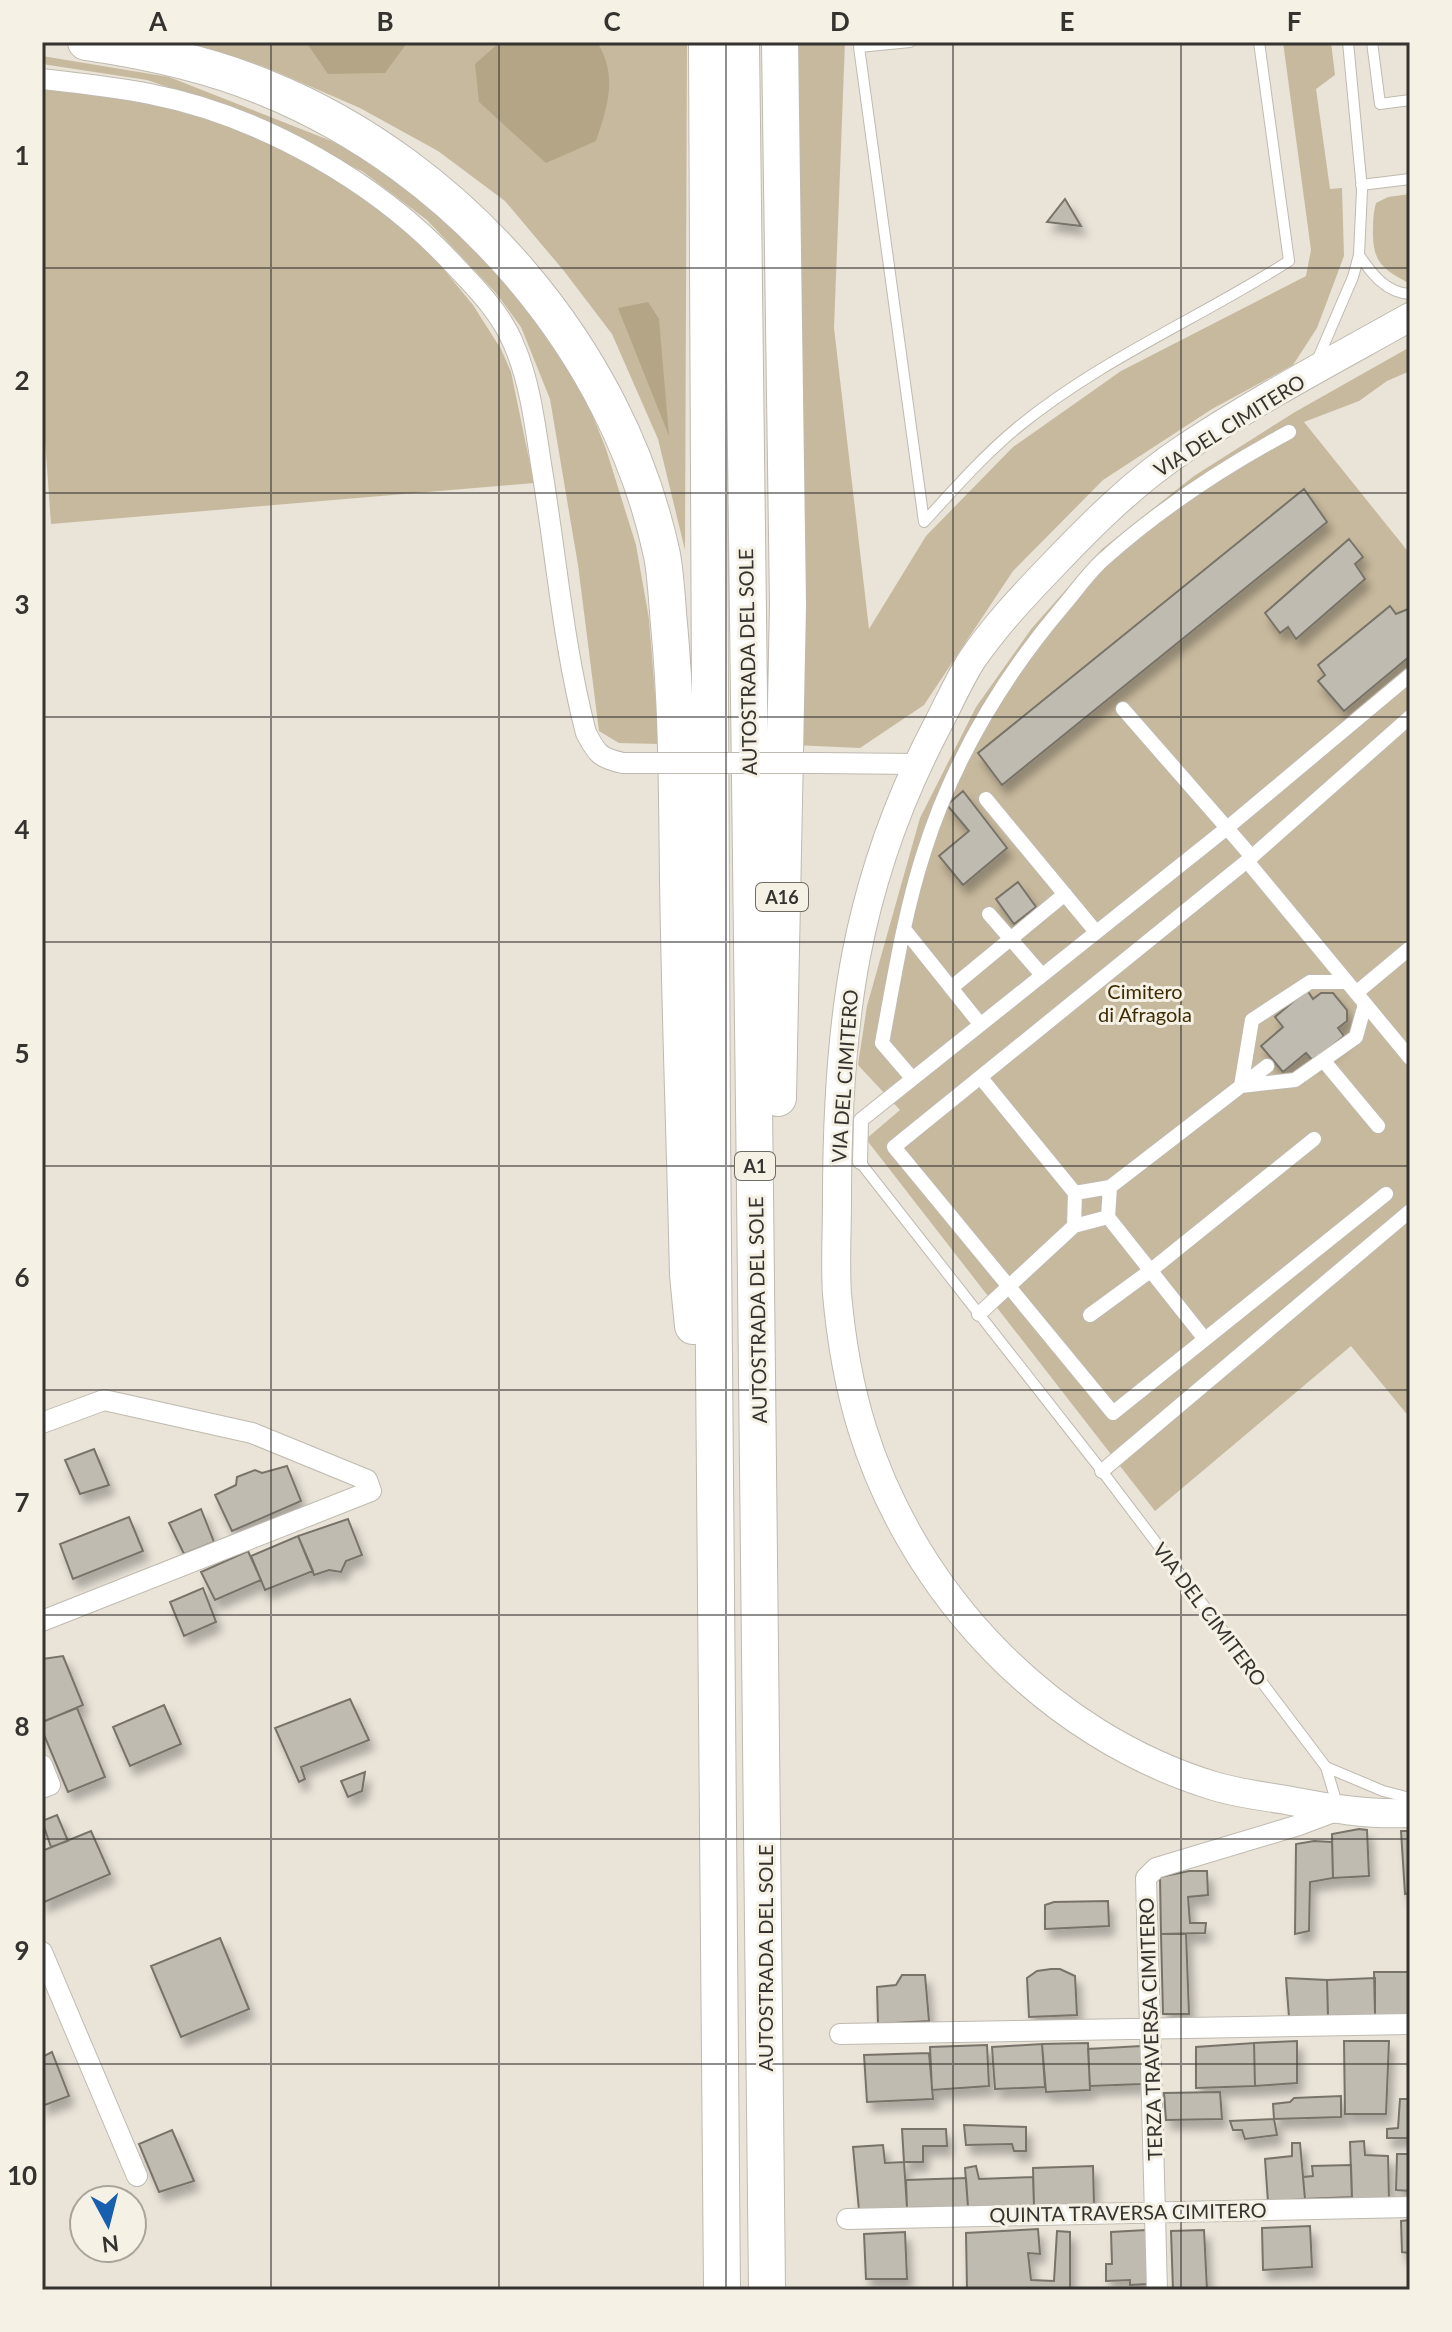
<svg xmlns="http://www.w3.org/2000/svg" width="1452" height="2332" viewBox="0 0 1452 2332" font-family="Lato,sans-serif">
<defs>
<filter id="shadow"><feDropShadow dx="5" dy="9" stdDeviation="4" flood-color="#0004"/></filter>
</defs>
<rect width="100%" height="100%" fill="#e9e3d8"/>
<!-- green -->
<path fill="#c7b99d" d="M153 42H687L685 550 658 439 612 334 564 271 505 201 438 151 360 108 263 66Z
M796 42H845L834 328 869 629 926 536 1013 447 1121 371 1306 276 1311 250 1283 42H1331L1335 75 1316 89 1330 189 1342 188 1344 256 1317 328 1293 365 1212 409 1103 480 1013 571 924 705 860 748 793 745Z
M42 56 169 77 344 146 417 195 511 285 548 337 587 401 606 449 636 545 649 619 659 744 619 743 599 731 578 565 550 399 521 327 496 293 427 220 362 171 200 98 147 80 42 64Z
M42 88 149 100 241 124 317 159 386 213 436 260 473 305 501 349 511 372 534 483 51 524 42 398Z
M1410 194V284C1386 270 1374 266 1373 236 1373 224 1373 214 1376 203L1388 197Z
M1410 347V371L1387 381 1359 401 1304 422 1410 554V1418L1351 1346 1155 1511 866 1139 900 1110 858 1065 867 1006 920 818 976 707 1032 628 1102 549 1194 476 1295 412Z"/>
<!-- forest -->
<path fill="#b3a586" d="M306 42H407V43L385 73 328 74Z
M500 42H597C618 76 608 105 596 141L546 163 479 102 475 64Z
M648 302 659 319 669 436 618 308Z"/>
<!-- building -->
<path fill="#c0bbb0" stroke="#787369" stroke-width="2" filter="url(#shadow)" d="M1065 199 1081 226 1047 222Z
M1304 489 1327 522 1002 785 978 753Z
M1349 539 1363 557 1355 564 1365 579 1296 639 1288 627 1280 633 1265 613Z
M1390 606 1396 614 1408 609 1410 612V656L1344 711 1318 681 1325 675 1318 665Z
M963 791 1007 848 963 885 939 856 969 831 947 805Z
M1018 882 1036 907 1014 924 996 899Z
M1307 990 1313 999 1321 993H1333L1347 1010V1021L1338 1028 1344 1036 1313 1061 1306 1053 1283 1072 1261 1046 1283 1027 1275 1017Z
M94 1449 109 1485 80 1494 65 1460Z
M287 1466 301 1501 232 1531 215 1495 236 1485 237 1477 255 1470 262 1473Z
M201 1509 214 1542 184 1554 169 1523Z
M129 1517 143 1551 73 1579 60 1544Z
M348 1519 362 1555 346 1561 341 1572 329 1570 314 1575 298 1536Z
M298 1536 313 1571 265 1590 251 1556Z
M248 1551 261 1580 215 1600 201 1572Z
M203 1588 216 1622 184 1636 170 1602Z
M63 1656 83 1705 43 1722 42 1659Z
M350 1699 369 1740 301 1767 305 1779 299 1782 275 1728Z
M164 1705 181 1744 130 1766 113 1727Z
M77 1708 105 1777 68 1792 42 1730V1722Z
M365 1772 362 1791 348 1797 341 1781Z
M57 1815 68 1841 51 1847 42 1821Z
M1359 1829 1367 1830 1369 1876 1333 1878 1332 1834Z
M91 1831 110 1874 42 1903V1851Z
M1401 1831H1410V1893L1405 1894Z
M1314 1841 1332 1842 1333 1878 1310 1882 1309 1931 1295 1934 1296 1844Z
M1189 1871H1207L1208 1895 1188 1897 1190 1923H1206L1205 1933 1161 1934 1160 1877Z
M1108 1901 1109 1926 1045 1929V1905L1054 1902Z
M1161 1934H1186L1189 2014H1163Z
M220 1938 249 2009 181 2037 151 1966Z
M1051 1969H1060L1075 1976 1077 2015 1029 2017 1027 1978 1037 1971Z
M1374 1972H1410V2016L1375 2015Z
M902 1975H925L929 2021 878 2024 877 1987 896 1985Z
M1286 1978 1327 1980 1328 2016 1289 2017Z
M1375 1978V2015L1328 2016 1327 1980Z
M1297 2041V2083L1255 2086 1254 2043Z
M1344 2041H1389L1386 2114H1345Z
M1088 2043 1090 2090 1046 2092 1042 2044Z
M1254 2043 1255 2086 1196 2088V2047Z
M1042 2044 1045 2087 995 2089 992 2047Z
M987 2045 989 2086 932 2090 930 2047Z
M1141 2046 1142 2084 1090 2086 1088 2049Z
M52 2052 69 2096 42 2106V2057Z
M929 2053 933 2099 867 2102 864 2055Z
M1220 2092 1222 2119 1166 2120 1164 2093Z
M1341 2096V2117L1274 2119 1273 2104 1290 2102 1294 2098Z
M1400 2099H1410V2138H1387V2129L1398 2128Z
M1274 2119 1277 2135 1245 2139 1242 2130H1233L1230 2121Z
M964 2125 1026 2127V2151H1014L1012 2144 966 2145Z
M902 2129H946L947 2146H923V2162H904Z
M172 2130 194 2181 159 2192 139 2144Z
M1364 2141 1365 2155 1388 2156 1389 2200 1352 2201 1350 2142Z
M1292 2143H1300L1305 2199 1268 2202 1265 2159 1292 2156Z
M883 2145 885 2163 904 2162 907 2208 859 2210 853 2147Z
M1397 2154H1410V2191L1396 2190Z
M1351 2165 1352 2197 1305 2199 1303 2177 1313 2176 1312 2166Z
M976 2166 979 2179 1033 2177 1034 2206 968 2207 965 2168Z
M1093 2166 1094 2205 1034 2206 1033 2168Z
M966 2178 968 2207 907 2208 906 2180Z
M1410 2220V2253L1402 2252 1401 2221Z
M1310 2226 1312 2267 1263 2270 1262 2228Z
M1038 2229 1040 2254 1028 2253 1031 2280 1054 2281 1057 2231 1070 2232V2290H967L966 2233Z
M1146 2230 1148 2284 1130 2285V2280L1106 2281V2264H1112L1111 2232Z
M1204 2230 1207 2290H1173L1171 2231Z
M905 2232 907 2279H866L864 2234Z"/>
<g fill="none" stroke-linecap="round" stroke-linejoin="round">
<defs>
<path id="service" d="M910 42 859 47 924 522C954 489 984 455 1018 427 1101 359 1200 318 1289 261L1259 42
M1372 42 1380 104 1410 100
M1361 185 1410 179
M1359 255C1371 273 1386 293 1410 294
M1316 363 1353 277 1359 255 1362 190 1348 42
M860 1162 1102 1471 1326 1767 1338 1807
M1326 1767 1383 1791 1410 1798"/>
<path id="pedestrian" d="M1123 709 1227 828 1410 675
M1410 717 1247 861 1410 1058
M986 799 1096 932
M1247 861 894 1147 1113 1413 1386 1194
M989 914 1042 975
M904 929 980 1024
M1346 982H1310L1252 1020 1241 1086 1295 1080 1356 1037 1365 1004
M951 988 1065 894
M1356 993 1410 948
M1323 1060 1378 1126
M912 1078 882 1043C894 979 904 914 924 852 953 760 1002 678 1064 605 1077 590 1089 572 1104 559 1161 508 1222 468 1289 432
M981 1078 1075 1193
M860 1162 861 1120 1227 828 1252 857
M1110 1187 1267 1066
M1108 1217 1204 1338
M979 1314 1074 1226 1075 1193 1110 1187 1108 1217 1074 1226
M1090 1315 1150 1271 1314 1139
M1102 1471 1410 1211"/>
<path id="minor" d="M42 79C78 83 115 87 150 94 262 116 380 183 457 268 479 291 502 315 514 345 530 382 535 425 541 464 556 553 563 645 586 733 597 754 600 758 623 763
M818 763 917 764
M42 1423 104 1400 252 1433 367 1480 371 1491 42 1621
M42 1765 50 1785 42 1788
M42 1952 137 2176
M840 2034 1410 2024
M847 2219 1410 2207
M1157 2290 1146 1878 1156 1868 1299 1825 1339 1810"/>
<path id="secondary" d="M1410 317C1335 359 1257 400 1185 448 1135 481 1093 523 1052 566 1023 596 994 627 971 661 958 682 948 705 937 726 854 884 837 1025 837 1200 837 1231 835 1264 837 1294 841 1338 849 1386 862 1428 913 1593 1047 1735 1214 1786 1237 1793 1262 1796 1286 1800 1327 1808 1368 1815 1410 1813"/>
<path id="motorway" d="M86 42C148 51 209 64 266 88 460 167 618 349 662 555 666 577 667 602 669 624 677 709 677 795 678 880 680 1012 685 1143 688 1275L693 1326
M707 42 712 1130 722 2290
M741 42C747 791 763 1541 767 2290
M778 1098 788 605 780 42"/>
</defs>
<!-- service casing -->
<use href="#service" stroke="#bfbaaf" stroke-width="12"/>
<!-- pedestrian casing -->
<use href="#pedestrian" stroke="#bfbaaf" stroke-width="16"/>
<!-- minor casing -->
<use href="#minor" stroke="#bfbaaf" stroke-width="22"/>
<!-- secondary casing -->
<use href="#secondary" stroke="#bfbaaf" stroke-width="30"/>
<!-- motorway casing -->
<use href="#motorway" stroke="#bfbaaf" stroke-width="38"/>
<!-- service -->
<use href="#service" stroke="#fff" stroke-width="10"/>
<!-- pedestrian -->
<use href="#pedestrian" stroke="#fff" stroke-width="14"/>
<!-- minor -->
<use href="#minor" stroke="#fff" stroke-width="20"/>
<!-- secondary -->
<use href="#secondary" stroke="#fff" stroke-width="28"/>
<!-- motorway -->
<use href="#motorway" stroke="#fff" stroke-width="36"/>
<defs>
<path id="minor-bridge" d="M623 763H818"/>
</defs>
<!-- minor-bridge casing -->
<use href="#minor-bridge" stroke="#bfbaaf" stroke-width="22" stroke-linecap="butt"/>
<!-- minor-bridge -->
<use href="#minor-bridge" stroke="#fff" stroke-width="20"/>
</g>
<!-- grid -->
<path fill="none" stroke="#35332f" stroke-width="2" stroke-opacity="0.55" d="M271 42V2290M499 42V2290M726 42V2290M953 42V2290M1181 42V2290M42 268H1410M42 493H1410M42 717H1410M42 942H1410M42 1166H1410M42 1390H1410M42 1615H1410M42 1839H1410M42 2064H1410"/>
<g text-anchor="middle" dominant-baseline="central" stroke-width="6" stroke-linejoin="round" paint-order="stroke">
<!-- shield labels -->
<g fill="#f6f1e5" stroke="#6f6c66" stroke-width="2">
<rect x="756" y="883" width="52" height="28" rx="6"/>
<rect x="735" y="1152" width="40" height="28" rx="6"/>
</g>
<g font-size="18" font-weight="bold" fill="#35332f">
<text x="782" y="897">A16</text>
<text x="755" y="1166">A1</text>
</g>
<!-- street labels -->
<g font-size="20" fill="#35332f" stroke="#f6f1e5">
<text transform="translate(1229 425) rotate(-32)">VIA DEL CIMITERO</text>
<text transform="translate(747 662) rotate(-91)">AUTOSTRADA DEL SOLE</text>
<text transform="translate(844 1076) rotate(-86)">VIA DEL CIMITERO</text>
<text transform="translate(757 1310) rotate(-91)">AUTOSTRADA DEL SOLE</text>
<text transform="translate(1210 1614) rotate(53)">VIA DEL CIMITERO</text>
<text transform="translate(765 1958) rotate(-90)">AUTOSTRADA DEL SOLE</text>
<text transform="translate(1150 2029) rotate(-92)">TERZA TRAVERSA CIMITERO</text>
<text transform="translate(1128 2212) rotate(-1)">QUINTA TRAVERSA CIMITERO</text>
</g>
<!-- park labels -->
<g font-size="20" fill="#3d2c03" stroke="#f6f1e5">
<text x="1145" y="991">Cimitero<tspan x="1145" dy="23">di Afragola</tspan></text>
</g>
</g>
<!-- border -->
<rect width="1452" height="2332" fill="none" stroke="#f6f1e5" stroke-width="88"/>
<!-- north arrow -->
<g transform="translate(108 2224) rotate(173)"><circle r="38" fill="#f6f1e5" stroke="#a9a59c" stroke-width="2"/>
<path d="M0-6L14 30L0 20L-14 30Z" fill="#185faf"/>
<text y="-12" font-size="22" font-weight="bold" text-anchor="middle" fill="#35332f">N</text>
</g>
<rect x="44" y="44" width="1364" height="2244" fill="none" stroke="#35332f" stroke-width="3"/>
<g font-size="26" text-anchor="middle" font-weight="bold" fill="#35332f">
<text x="158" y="31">A</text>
<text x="385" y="31">B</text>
<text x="612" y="31">C</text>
<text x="840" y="31">D</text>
<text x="1067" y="31">E</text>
<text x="1294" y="31">F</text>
<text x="22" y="165">1</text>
<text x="22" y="390">2</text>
<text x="22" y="614">3</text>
<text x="22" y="839">4</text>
<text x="22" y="1063">5</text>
<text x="22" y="1287">6</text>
<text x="22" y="1512">7</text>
<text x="22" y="1736">8</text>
<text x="22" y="1960">9</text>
<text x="22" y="2185">10</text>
</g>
</svg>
